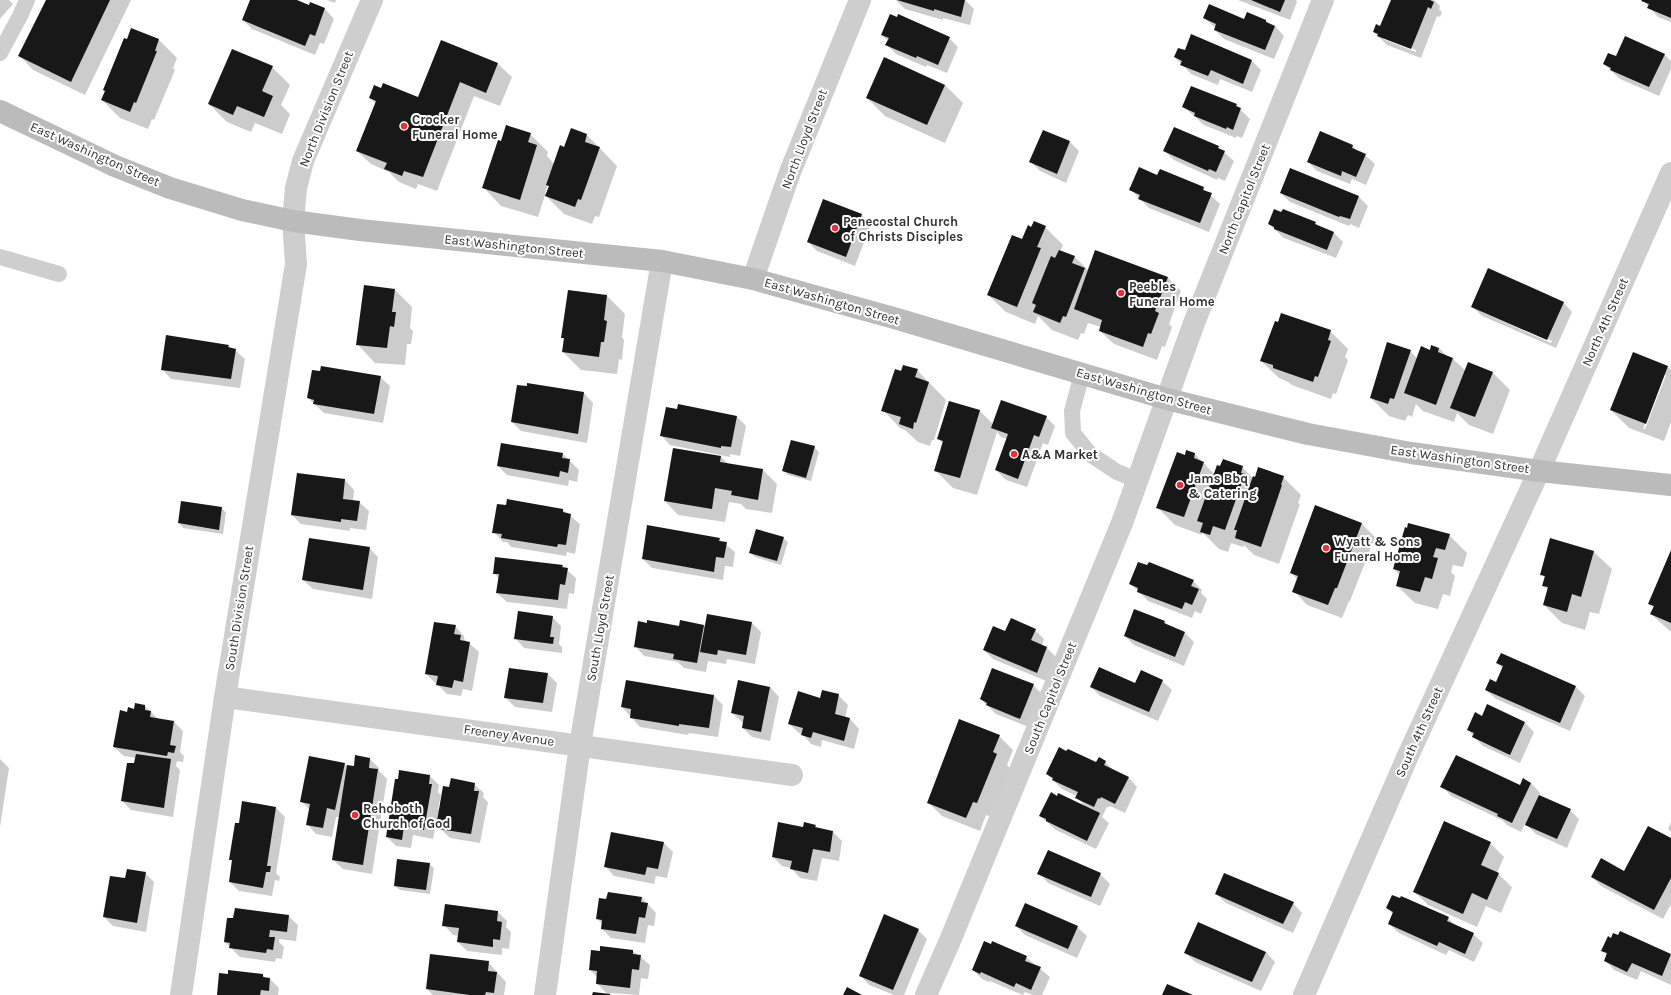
<svg xmlns="http://www.w3.org/2000/svg" width="1671" height="995" viewBox="0 0 1671 995" font-family="Karla,sans-serif">
<rect width="100%" height="100%" fill="#fff"/>
<!-- shadow -->
<path fill="#0003" fill-rule="evenodd" d="M0 0H9L13 4 0 19Z
M47 0H131L85 95 33 70 20 56Z
M251 0H294L310 6 311 3 325 9 334 19 324 44 320 43 315 55 252 29 243 20Z
M327 0H336L335 3Z
M896 0H965L974 9 970 25 943 18V20L905 9Z
M1238 0H1296L1297 2 1290 20Z
M1392 0H1434L1440 6 1439 9 1442 12 1440 17 1437 16 1421 58 1387 45 1374 32 1381 28ZM1383 37 1416 50V52L1383 39Z
M1643 0H1671V22L1658 17Z
M1204 18 1266 21 1275 26 1284 36 1274 59 1224 39 1215 30 1216 28Z
M132 29 159 40 177 58 173 68 175 70 154 120 152 119 148 129 120 118 102 100Z
M882 35 949 38 958 47 947 73 927 65 926 67 896 54 887 45 888 41Z
M1192 36 1252 61 1261 70 1252 92 1220 79 1218 85 1191 74 1175 57 1185 52Z
M441 41 498 64 512 77 500 106 474 96 437 191 418 184 416 189 399 182 389 172 371 164 357 151 376 104 370 98H419Z
M1664 54 1671 61V69L1659 96 1620 79 1604 64 1616 58Z
M885 59 945 85 963 103 945 143 885 116 867 98Z
M272 67 290 85 281 105 290 114 282 134 255 123 251 132 227 122 209 104Z
M1236 105 1250 119 1242 138 1237 136 1236 138 1204 125 1184 107Z
M1043 131 1070 142 1079 151 1066 183 1040 171 1031 162Z
M1320 132 1353 146 1358 152 1365 155 1375 164 1366 185 1352 179 1350 184 1317 171 1308 162Z
M530 134 548 152 547 156 554 164 565 148 587 135 617 166 599 217 595 216 592 224 564 214 545 195 538 217 501 206 484 188 501 142ZM548 185 549 187 547 194 545 193Z
M1218 147 1234 161 1225 181 1218 178 1217 180 1174 160 1165 151Z
M1291 169 1359 197 1368 206 1359 228 1350 224 1349 226 1290 202 1281 193Z
M1158 176 1203 188 1220 204 1209 232 1149 208 1131 190Z
M862 215 871 224 855 266 817 251 808 242Z
M1315 223 1319 227 1334 233 1343 242 1336 258 1284 238 1269 224Z
M1045 227 1063 245 1060 251 1075 257 1089 271 1167 277 1181 291 1169 324 1172 327 1165 347 1162 346 1157 360 1114 344 1100 331 1101 327 1088 323 1084 334 1081 333 1078 340 1052 330 1038 316 1035 324 1006 312 988 295 1032 228Z
M395 290 412 307 410 328 413 331 411 344H407L405 365 375 363 358 345Z
M569 291 607 296 625 314 622 337 624 340 622 360 619 359 617 374 581 370 563 352 564 339 562 337Z
M1563 302 1572 312 1556 348 1482 316 1472 306ZM1482 310 1552 341 1551 343 1482 312Z
M1330 331 1348 349 1345 357 1348 360 1336 394 1333 393 1331 399 1292 385 1288 382 1279 378 1261 361Z
M228 345 231 349 235 350 245 359 240 388 171 379 162 369Z
M1439 348 1447 356 1453 359 1466 371 1493 373 1510 390 1493 434 1469 425 1457 413 1454 422 1423 411 1416 404 1412 417 1408 415 1405 421 1389 416 1371 398 1410 351 1418 359 1430 351Z
M1633 353 1668 367 1671 370V422L1664 441 1629 428 1611 410ZM1664 375H1666L1645 429H1643Z
M917 370 946 400 934 440H932L930 446 918 442 905 430 900 428 883 410 901 373Z
M380 377 390 386 383 423 324 413 308 398Z
M584 393 593 403 587 443 521 431 512 422Z
M949 402 980 411 993 424 1046 417 1055 426 1048 445 1043 443 1027 487 1006 480 996 470 1008 439 1001 437 997 432 977 495 953 488 935 470 943 444 939 439Z
M678 411 737 417 746 426 740 456 730 454V457L670 445 661 435Z
M814 447 819 452 811 481 788 475 784 471Z
M674 449 721 457 728 464 763 470 777 484 772 513 746 509 741 504 729 502 725 522 678 515 665 501Z
M1187 451 1195 454 1214 474 1242 467 1253 478 1283 477 1301 495 1298 503 1300 504 1279 564 1254 555 1244 545 1243 547 1231 543 1228 552 1219 549 1202 532V535L1175 525 1158 508Z
M563 454 579 470 577 482 569 480 568 486 507 475 498 466Z
M298 474 345 480 354 490 353 501 359 502 369 511 366 530 350 528V531L301 524 292 515Z
M182 502 222 508 226 513 223 534 183 528 179 523Z
M563 510 580 524 575 554 567 552 566 556 511 547 507 542H503L494 532Z
M1361 523 1375 537 1350 601H1349L1342 618 1307 605 1294 591 1298 580 1291 573Z
M648 526 719 539 735 552 733 567 725 566 723 580 652 568 643 559Z
M1449 535 1467 553 1463 567 1453 565 1451 572 1455 576 1450 596 1443 594 1438 609 1415 603 1397 586 1400 575 1394 569Z
M783 538 788 542 781 565 755 557 750 552Z
M1551 540 1594 552 1612 569 1599 614 1590 612 1585 630 1562 623 1544 605 1548 590 1543 586 1545 578 1542 574Z
M369 548 378 557 372 599 313 589 303 580Z
M1671 553V632L1651 614 1654 608 1649 604Z
M562 566 576 578 574 594 569 593 567 609 507 602 497 593 499 579 494 573Z
M1193 581 1202 590 1201 593 1207 599 1201 614 1195 611 1192 618 1148 601 1131 584Z
M1135 611 1165 622 1168 626 1185 633 1194 642 1184 666 1134 645 1125 636Z
M552 617 561 626 559 644 562 647V653L524 648 515 638Z
M681 621 706 626 752 623 761 632 755 664 727 659 726 664 708 661 706 672 684 668 678 662 644 656 635 646 679 627Z
M455 626 464 636V639L479 652 472 691 463 689 461 696 447 694 426 674Z
M1035 630 1044 639 1042 646 1047 648 1056 657 1046 681 993 659 984 650 1006 632Z
M1501 655 1576 687 1585 696 1570 731 1496 699 1486 690 1496 683 1503 669 1497 663Z
M548 674 557 683 552 712 515 707 505 697Z
M1162 681 1172 690 1158 721 1100 696 1091 687 1135 685Z
M1033 685 1043 695 1029 727 996 714 981 699Z
M770 687 779 697 770 741 752 737 743 728V723L732 713Z
M838 695 848 705 845 718 850 719 859 729 854 749 822 740 821 747 811 744 802 734 799 733 789 724 820 699Z
M714 696 723 705 718 737 689 733 688 735 640 727 622 707Z
M145 706 158 719 174 722 183 731 180 752 184 756 183 762 177 761 176 766 180 770 173 817 131 810 122 801 136 758 124 756 114 747 128 713Z
M1483 717 1525 723 1534 732 1520 763 1483 746 1474 737 1468 730Z
M999 736 1013 750 1007 765 1010 768 991 817 986 815 980 831 942 816 928 802Z
M356 756 370 759 379 768V771L387 779 372 874 343 869 333 860 340 817H336L332 837 316 834 307 824 310 810 301 801 344 764 348 767H355Z
M0 759 9 768 0 827Z
M1105 762 1115 771 1128 777 1137 787 1125 813 1110 806 1109 807H1107L1102 817 1109 823 1096 849 1056 830 1040 816 1086 807 1076 797 1077 796 1062 789 1047 774Z
M430 776 439 785 438 792 441 795 438 809H440L450 788 474 784 484 793 483 797 488 802 480 843 450 838 440 828 441 824 437 819 433 839 413 835 411 848 396 846 387 837Z
M1531 783 1540 793 1539 796 1570 810 1579 819 1567 848 1536 834 1525 824 1521 832 1507 825 1502 820 1451 796 1442 786H1520Z
M243 802 276 808 285 817 276 873 280 877 279 881 275 880 272 896 239 891 230 882 233 862 230 859 240 824Z
M1671 822V832L1668 829Z
M815 826 819 829 833 832 842 841 839 861 822 858 817 881 800 878 791 868 782 866 773 857 804 828Z
M1671 839V904L1663 919 1601 886 1592 877 1624 872Z
M664 843 673 852 667 878 656 876 654 884 614 876 605 866Z
M1490 843 1504 857 1497 873 1512 887 1501 913 1486 906 1477 927 1428 905 1415 892Z
M429 864 434 868 430 894 400 890 395 886Z
M145 873 154 882 146 932 113 926 104 917 126 880Z
M1039 873 1100 874 1110 884 1100 906 1048 883Z
M1216 894 1293 903 1302 913 1293 933 1226 903Z
M642 898 656 913 654 926 648 925 645 943 611 938 602 929 603 924 597 919 607 900Z
M1387 908 1448 918 1456 926 1473 934 1483 943 1474 962 1449 950 1446 955 1399 933 1389 924 1393 914Z
M498 912 507 921 506 927 511 932 509 949 502 948V955L467 951 458 942 459 936 453 935 444 925Z
M288 916 298 925 296 941 279 939V942L284 947 282 959 276 958 275 962 240 957 225 942Z
M1016 926 1077 927 1087 936 1077 958 1025 935Z
M918 930 927 939 904 995H894L869 985 860 975Z
M1620 932 1671 955V985L1641 971 1637 980 1614 970 1605 960 1607 955 1602 951 1611 939 1618 936Z
M633 951 650 965 648 979 641 978 639 995 611 993 610 995H593H608L597 983 598 978 590 970Z
M1185 952H1266L1275 962 1261 991 1195 962Z
M1026 957 1050 977 1042 995H1033L1025 992 1023 995 990 981 989 982 982 979 973 970Z
M488 962 506 982 504 995H433L427 989Z
M263 975 266 979H270L279 988 278 995H218Z"/>
<!-- building -->
<path fill="#181818" d="M46 0H110L71 82 18 56Z
M250 0H297L309 5 310 2 325 8 315 36 310 34 305 46 242 20Z
M897 0H965L961 17 934 9V11Z
M1251 0H1285L1280 12Z
M1391 0H1430L1434 2 1431 9 1428 7 1411 49 1377 36 1378 34 1373 32 1376 24 1380 26Z
M1642 0H1671V18L1647 8 1649 4 1641 1Z
M1209 4 1244 19 1247 12 1266 20V22L1275 26 1265 50 1214 30 1216 24 1203 18Z
M890 14 897 17 898 14 950 37 938 65 917 56 916 58 885 45 889 38 881 35Z
M131 28 159 39 155 51H157L136 103 134 102 130 112 101 100 105 91 103 90 124 38 127 39Z
M1191 34 1252 60 1243 84 1211 70 1208 76 1180 65 1182 61 1174 57 1178 48 1185 50Z
M1625 36 1665 54 1649 87 1610 70 1611 68 1603 64 1608 53 1616 56Z
M441 40 498 63 486 93 460 82 423 177 404 171 402 176 384 169 387 163 356 151 376 101 369 98 374 85 381 88 383 83 418 97Z
M232 49 273 66 262 91 273 96 264 117 237 106 233 115 208 104Z
M884 57 945 85 927 125 866 98Z
M1191 86 1237 104 1236 106 1241 108 1233 130 1227 127 1226 129 1194 116 1195 113 1182 107Z
M506 125 531 133 528 142 537 145 520 200 482 188 498 140 501 141Z
M1174 127 1219 146 1218 148 1225 151 1216 172 1209 169 1208 171 1163 151Z
M571 128 587 134 585 142 600 147 581 200 578 199 575 207 545 196 549 186 546 185 560 145 564 147Z
M1043 130 1070 141 1057 174 1029 162Z
M1320 131 1353 145 1352 148 1366 154 1356 177 1342 171 1341 176 1307 162Z
M1139 167 1157 175 1160 169 1204 187 1203 190 1212 193 1200 223 1138 199 1140 195 1129 190Z
M1290 168 1359 196 1350 219 1340 216 1339 217 1280 193Z
M823 199 862 214 846 257 807 242Z
M1274 209 1281 212 1283 209 1316 222 1315 224 1334 232 1327 250 1274 229V227L1268 224Z
M1034 221 1046 226 1037 247 1041 248 1017 307 987 295 1012 235 1022 239 1028 225 1031 227Z
M1059 250 1075 256 1072 263 1085 268 1066 317 1063 316 1060 323 1033 312 1036 305 1032 303 1051 256 1055 258Z
M1095 250 1168 277 1155 311 1159 313 1151 334 1148 333 1143 347 1099 331 1102 320 1074 309Z
M1488 268 1564 302 1547 340 1471 307Z
M364 285 395 289 392 312H396L394 327 390 326 387 348 356 345Z
M568 290 607 295 604 320 607 321 604 342H601L599 357 562 352 564 338H561Z
M1281 313 1331 330 1328 340 1331 341 1318 377 1315 376 1313 382 1273 368V365L1260 361 1275 321 1278 322Z
M166 335 229 345 228 347 236 349 231 379 161 370Z
M1387 342 1411 350 1394 399 1390 398 1388 404 1370 398Z
M1431 345 1439 348 1438 352 1453 358 1436 405 1404 393 1421 346 1430 350Z
M1633 352 1668 366 1646 424 1610 410Z
M1468 362 1493 372 1475 417 1450 408Z
M903 365 918 369 915 377 929 382 916 423 914 422 913 429 899 424 901 417 881 411 895 369 901 371Z
M321 366 381 376 374 414 313 404 314 400 307 398 312 370 320 371Z
M527 383 584 392 578 434 511 422 517 385 527 386Z
M1001 400 1047 416 1039 437 1034 435 1018 479 995 470 1008 434 991 428Z
M949 401 980 410 960 478 934 471 943 441 937 439Z
M678 404 737 416 731 447 721 446V448L660 436 666 407 677 409Z
M791 440 815 446 806 478 782 471Z
M501 443 563 453 562 458 570 459 568 473 560 471 559 477 497 466Z
M673 448 721 456 720 462 763 469 758 500 731 495 732 491 715 488 712 509 664 501Z
M1186 450 1195 453 1194 458 1204 462 1184 517 1156 508 1177 452 1185 455Z
M1223 459 1243 466 1241 473 1245 474 1225 530 1213 526 1210 535 1200 532 1203 523 1197 521 1217 465 1220 466Z
M1258 467 1284 476 1281 485H1282L1261 547 1235 538 1237 530H1234L1253 476 1255 477Z
M297 473 345 479 343 499 360 501 357 521 341 519V522L291 515Z
M507 499 563 509V512L571 514 566 545 558 544 557 547 501 538 502 534 492 533 497 504 506 505Z
M181 501 222 507 219 530 178 523Z
M1315 505 1362 523 1337 588H1335L1328 605 1292 592 1298 576 1290 573Z
M1408 523 1450 534 1445 550 1436 548 1433 557 1438 558 1432 579 1425 577 1420 592 1396 586 1400 571 1393 569 1405 527 1407 528Z
M647 525 720 538 719 541 727 542 724 558 716 557 714 572 642 559Z
M756 529 784 537 777 561 749 553Z
M309 538 370 547 363 590 302 580Z
M1550 538 1594 551 1581 597 1572 594 1567 612 1543 605 1548 587 1542 586 1545 576 1540 575Z
M1671 550V623L1650 614 1654 606 1648 604Z
M495 557 563 565 562 567 568 568 565 585 560 584 558 600 496 593 499 574H493Z
M1138 562 1147 565 1149 562 1194 580 1191 586 1199 589 1192 605 1185 602 1182 609 1137 592 1138 588 1129 584Z
M1134 609 1165 621 1164 623 1185 632 1175 657 1124 636Z
M518 611 553 616 550 637H554L553 644 514 639Z
M707 614 752 622 746 655 718 650 717 655 700 652Z
M1011 618 1036 629 1031 640 1047 647 1037 673 983 650 993 626 1005 631Z
M647 620 679 626 680 620 704 625 697 663 673 659 674 654 634 647 638 621 647 623Z
M434 622 456 625 454 634 461 635 460 640 470 642 463 682 454 680 452 688 436 685 438 676 425 674Z
M1501 653 1576 686 1560 723 1485 690 1490 679 1496 682 1503 666 1496 663Z
M1099 667 1135 683 1141 670 1163 680 1149 712 1090 687Z
M509 668 548 673 543 703 504 698Z
M992 668 1034 684 1020 719 986 705 987 703 980 699Z
M626 680 714 695 709 728 679 724V726L630 718 631 709 621 707Z
M738 680 770 687 761 732 742 728 744 716 731 713Z
M822 690 839 694 835 714 850 718 844 741 813 732 811 738 801 735 803 728 788 724 798 691 820 698Z
M135 703 145 705V710L151 711 150 717 174 721 170 745 176 746 174 753 168 752 167 756 113 747 120 710 127 712 128 707 134 709Z
M1487 704 1525 722 1510 755 1472 737 1474 733 1467 730 1475 712 1482 716Z
M959 719 1000 735 993 752 997 754 977 803 973 802 966 818 927 803Z
M1059 747 1066 751 1068 749 1096 762 1099 757 1106 761 1104 765 1129 777 1115 804 1101 797 1100 799 1098 798 1094 807 1075 798 1078 792 1052 780 1053 778 1046 774Z
M136 754 171 759 164 808 121 801 127 763H134Z
M355 755 370 758 369 768 378 769 363 865 332 860 347 765 354 766Z
M1456 755 1520 785 1523 778 1531 783 1512 823 1497 816 1498 814 1440 787Z
M309 756 345 763 335 810 327 808 323 828 306 825 310 804 300 802Z
M399 770 430 775 429 784H432L424 830 404 826 402 840 386 837 395 779H398Z
M451 778 475 783 474 791H479L471 834 439 829 440 822 437 821 443 786 449 787Z
M1051 792 1057 796 1058 793 1100 813 1087 841 1046 821V819L1039 816Z
M1539 795 1571 809 1557 839 1525 825Z
M242 801 276 807 267 866H271L270 872H266L263 888 229 882 232 860H229L235 823H239Z
M1444 821 1491 842 1481 865 1499 873 1487 900 1472 893 1463 914 1413 892Z
M778 822 803 827 804 822 816 825 815 827 833 831 830 852 813 849 808 873 790 869 792 861 772 857Z
M1648 826 1671 838V878L1654 910 1591 877 1601 858 1624 871Z
M611 832 664 842 658 869 647 867 645 875 604 867Z
M1048 850 1101 873 1091 897 1037 874Z
M397 859 430 863 426 890 394 886Z
M127 869 146 872 137 923 103 917 110 876 125 878Z
M1224 873 1294 902 1283 924 1215 894Z
M608 892 642 897 641 902 648 903 645 918 639 917 636 934 601 929 602 920 596 919 599 898 606 899Z
M1392 895 1400 898 1401 896 1449 917 1447 921 1474 933 1465 954 1439 942 1437 946 1388 924 1393 912 1386 908Z
M1025 903 1078 926 1068 949 1015 926Z
M445 904 498 911 497 921 502 922 500 940 493 939V947L457 942 459 928 442 926Z
M235 908 289 915 287 932 270 930 269 937H275L273 950 267 949 266 953 229 948 230 943 224 942 227 918H233Z
M884 914 919 929 893 990 859 976Z
M1198 922 1266 952 1252 982 1184 953Z
M1620 931 1671 954 1662 976 1632 963 1627 972 1604 961 1607 953 1601 951 1608 936 1611 938 1613 933 1618 935Z
M984 941 991 944 992 941 1027 956 1025 961 1041 967 1031 990 1016 983 1014 987 981 972 980 974 972 970Z
M600 946 633 950V954L641 955 639 970 632 969 630 988 596 984 597 971 589 970 591 950 600 951Z
M430 954 489 961 488 971 497 972 494 993 486 992 485 995H470L426 989Z
M228 970 263 974V977L270 978 269 991 261 990 260 995H217L219 973 228 974Z
M1167 984 1193 995H1162Z
M847 987 862 995H843Z
M593 992 610 994V995H592Z"/>
<g fill="none" stroke-linecap="round" stroke-linejoin="round">
<!-- service -->
<path stroke="#cecece" stroke-width="16" d="M0 53 20 16 27 0
M0 257 59 274
M1082 374 1072 411 1073 433 1090 454 1117 472 1137 480"/>
<!-- minor -->
<path stroke="#cecece" stroke-width="22" d="M753 279 790 172 860 0
M225 697 792 775
M181 995 225 697 296 264 293 221 296 188 303 161 372 0
M545 995 580 745 662 261
M926 995 949 943 1122 523 1194 323 1323 0
M1304 995 1406 760 1539 471 1671 173"/>
<!-- secondary -->
<path stroke="#bbb" stroke-width="22" d="M0 111 115 166 170 188 242 210 293 221 360 230 662 261 753 279 894 318 1167 399 1308 434 1411 453 1539 471 1671 485"/>
</g>
<!-- markers -->
<g fill="#ec2e36" stroke="#fff" stroke-width="1.5">
<circle cx="404" cy="126" r="4"/>
<circle cx="835" cy="228" r="4"/>
<circle cx="1121" cy="293" r="4"/>
<circle cx="1014" cy="454" r="4"/>
<circle cx="1180" cy="485" r="4"/>
<circle cx="1326" cy="548" r="4"/>
<circle cx="355" cy="815" r="4"/>
</g>
<g text-anchor="middle" dominant-baseline="central" stroke-width="4" stroke-linejoin="round" paint-order="stroke">
<!-- street labels -->
<g font-size="13" fill="#313131" stroke="#fff">
<text transform="translate(326 109) rotate(-68)">North Division Street</text>
<text transform="translate(804 139) rotate(-69)">North Lloyd Street</text>
<text transform="translate(95 154) rotate(24)">East Washington Street</text>
<text transform="translate(1244 199) rotate(-68)">North Capitol Street</text>
<text transform="translate(514 246) rotate(6)">East Washington Street</text>
<text transform="translate(832 301) rotate(16)">East Washington Street</text>
<text transform="translate(1605 322) rotate(-66)">North 4th Street</text>
<text transform="translate(1144 391) rotate(16)">East Washington Street</text>
<text transform="translate(1460 459) rotate(8)">East Washington Street</text>
<text transform="translate(239 608) rotate(-81)">South Division Street</text>
<text transform="translate(600 628) rotate(-80)">South Lloyd Street</text>
<text transform="translate(1050 698) rotate(-68)">South Capitol Street</text>
<text transform="translate(1419 732) rotate(-66)">South 4th Street</text>
<text transform="translate(509 735) rotate(8)">Freeney Avenue</text>
</g>
<!-- poi labels -->
<g font-size="13" font-weight="bold" fill="#313131" stroke="#fff" text-anchor="start">
<text x="412" y="119">Crocker<tspan x="412" dy="15">Funeral Home</tspan></text>
<text x="843" y="221">Penecostal Church<tspan x="843" dy="15">of Christs Disciples</tspan></text>
<text x="1129" y="286">Peebles<tspan x="1129" dy="15">Funeral Home</tspan></text>
<text x="1022" y="454">A&amp;A Market</text>
<text x="1188" y="478">Jams Bbq<tspan x="1188" dy="15">&amp; Catering</tspan></text>
<text x="1334" y="541">Wyatt &amp; Sons<tspan x="1334" dy="15">Funeral Home</tspan></text>
<text x="363" y="808">Rehoboth<tspan x="363" dy="15">Church of God</tspan></text>
</g>
</g>
</svg>
